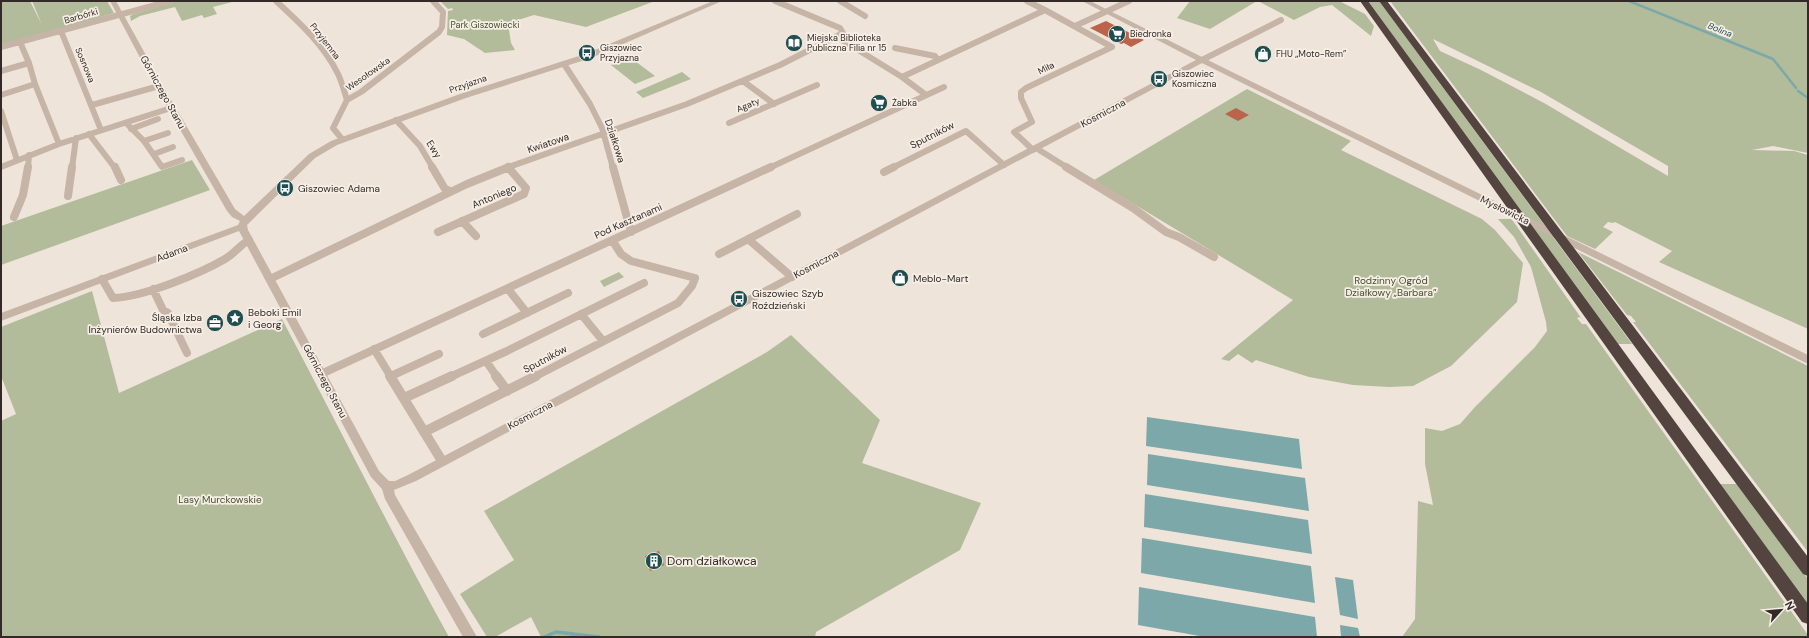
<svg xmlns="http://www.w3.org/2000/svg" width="1809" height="638" viewBox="0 0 1809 638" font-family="'DM Sans',sans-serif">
<rect width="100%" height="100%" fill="#efe4da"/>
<!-- green -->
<path fill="#b2bc9b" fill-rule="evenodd" d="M1 1H30L42 25 32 1H107L114 13 1 46Z
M177 1H236L213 7 217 14 204 18 202 15 182 21 175 7 140 16 131 21 130 16 134 14Z
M440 1H655L586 27 534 15 518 20 509 30 511 43 515 50 485 53 464 39 447 35 448 11 453 10 452 8 448 9Z
M1190 1H1257L1210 29 1177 18Z
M1258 1H1339L1365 14 1374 26 1371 36 1332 5 1320 7 1294 20Z
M1368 1H1379L1632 344H1616Z
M1390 1H1808V153L1773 146 1752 150 1794 151 1808 155V329L1659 262 1672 251 1615 222 1613 223 1608 222 1603 227 1613 232 1595 249 1567 236ZM1433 39 1541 92 1668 166V176L1544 103 1481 70 1440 51Z
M631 58 655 76 635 84 611 65Z
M682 72 691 79 643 98 636 92Z
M1247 89 1351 141 1341 150 1482 219 1495 230 1523 263 1517 302 1451 366 1413 386 1389 387 1353 385 1309 377 1256 360 1252 363 1238 354 1229 361 1221 359 1293 300 1094 180Z
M192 160 210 190 1 265V226Z
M1498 219H1511L1513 221 1584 322 1580 317 1577 318 1582 324H1586L1808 635V637H1402L1415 619 1418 501 1433 505 1425 464V428L1442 431 1460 424 1475 407 1535 347 1547 331 1546 322 1531 267 1514 237Z
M1578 252 1808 366V552L1633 322H1636L1631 316 1627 315Z
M619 272 624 277 604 287 600 281Z
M92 291 119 393 282 319C338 425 391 532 449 637H1V421L16 414 1 376V327Z
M791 335 880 420 862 463 981 503 960 550 816 632 815 637H541L531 617 495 637H487L460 594 514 560 484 511 767 352Z
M1720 484H1737L1808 579V606Z"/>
<!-- water -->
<path fill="#7ca8a9" d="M1147 417 1299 439 1302 469 1146 446Z
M1148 454 1305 478 1309 511 1147 485Z
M1145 494 1308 520 1312 554 1144 527Z
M1142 538 1311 566 1315 603 1141 573Z
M1335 577 1353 580 1358 619 1340 615Z
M1139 587 1315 617 1317 637H1205L1138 625Z
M1340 625 1358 628 1360 637H1341Z"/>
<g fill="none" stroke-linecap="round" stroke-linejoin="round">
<!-- stream-far1 -->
<path stroke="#7ca8a9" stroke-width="2.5" d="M1629 1 1773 59 1796 88
M1798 91 1808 98"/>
<!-- stream -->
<path stroke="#7ca8a9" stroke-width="3.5" d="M544 637 556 632 599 637"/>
</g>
<!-- building -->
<path fill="#bb644c" d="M1106 21 1144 40 1131 47 1124 43 1121 44 1090 28Z
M1236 108 1249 115 1238 121 1225 114Z
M659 551 664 565 650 571 645 556Z"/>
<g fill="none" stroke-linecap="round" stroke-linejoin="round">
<!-- minor-far2 -->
<path stroke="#c6b4a7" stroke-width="6" d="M276 1C299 22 324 45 338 74 342 82 344 91 347 100
M840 1 865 16
M1027 1 1045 10
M1075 26 1129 1
M61 31 101 130
M837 37 902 77 926 95
M1 47 170 1
M895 48 935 56 938 60
M1202 60 1281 20
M564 64 590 104 602 128 613 168
M1 71 29 63
M902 77 1045 10 1112 47
M743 81 774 104
M35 84 59 144
M1 95 35 84 29 63 20 42
M92 105 159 86
M1 111 17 160
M396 120 420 146 433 168
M126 123 144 141 162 167 182 160
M729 123 817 85
M131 129 158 119
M89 134 115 168
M342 139 333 128 347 100 361 92 439 32 442 27 443 12 433 1
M144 141 168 133
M1036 148 1068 168
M1033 150 1014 132 1032 122 1021 98V92L1026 88 1112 47
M154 154 173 147
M1 167 59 144 171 108
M28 168 29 155
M72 168 76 138
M506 168 687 104 780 65 843 33 840 28 775 1
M769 168 944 87
M892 168 966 131 1004 165"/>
<!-- minor-far1 -->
<path stroke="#c6b4a7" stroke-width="8" d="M115 167 121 180
M432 167 445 189 450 191
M613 167 631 232
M1066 167 1133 208 1166 232 1179 237 1214 257
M884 172 894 167
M68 196 72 167
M14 217 23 195 28 167
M462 221 476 236
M438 232 524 194 526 188 508 167
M748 239 792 277
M719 254 797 214
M102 279 113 298C143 297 199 274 225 259 234 254 240 245 249 240
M270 279 467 184 509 167
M153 289 163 310 168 313 187 353
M508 289 527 313
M581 314 603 341
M483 334 568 293
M374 349 391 377
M486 361 497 377
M321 374 771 167
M391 376 439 354
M450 377 507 351 644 283
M534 377 678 303 692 286 695 278 631 261 621 254 612 240"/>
<!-- minor -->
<path stroke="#c6b4a7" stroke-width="10" d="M390 376 442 461
M496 376 507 391
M404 398 452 376
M424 432 536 376"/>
<!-- tertiary -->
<path fill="#c6b4a7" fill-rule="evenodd" d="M110 1H116L163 86 235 209 244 216 309 154 331 141 460 94 585 54 713 1H722L591 58 466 98 337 145 315 158 247 225 248 230 379 471 389 481H395L408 475 1196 60 1082 1H1090L1228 70 1808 355V364L1202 63 416 481 394 490 395 495 477 637H463L385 499 382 489 371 477 239 231 1 321V313L238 225 240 221 232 217 227 211 155 86Z"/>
<!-- motorway -->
<path fill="#53443f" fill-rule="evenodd" d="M1360 1H1368L1808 604V624L1802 622Z
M1379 1H1387L1808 557V576L1803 574Z"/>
</g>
<!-- icons -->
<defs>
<symbol id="supermarket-disc" viewBox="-11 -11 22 22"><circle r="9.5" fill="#204e50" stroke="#f7efe6"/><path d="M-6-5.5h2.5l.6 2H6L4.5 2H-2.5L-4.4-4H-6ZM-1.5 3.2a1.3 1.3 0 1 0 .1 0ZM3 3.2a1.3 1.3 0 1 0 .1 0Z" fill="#fff"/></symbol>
<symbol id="library-disc" viewBox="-11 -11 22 22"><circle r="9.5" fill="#204e50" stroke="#f7efe6"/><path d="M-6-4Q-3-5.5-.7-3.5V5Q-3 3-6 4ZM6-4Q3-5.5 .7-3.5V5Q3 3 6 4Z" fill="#fff"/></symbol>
<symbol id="bus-disc" viewBox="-11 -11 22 22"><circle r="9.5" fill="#204e50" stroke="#f7efe6"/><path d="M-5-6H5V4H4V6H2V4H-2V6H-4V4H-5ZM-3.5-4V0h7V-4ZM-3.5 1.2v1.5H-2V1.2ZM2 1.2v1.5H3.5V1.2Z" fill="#fff"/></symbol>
<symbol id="shop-disc" viewBox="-11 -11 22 22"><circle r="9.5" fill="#204e50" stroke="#f7efe6"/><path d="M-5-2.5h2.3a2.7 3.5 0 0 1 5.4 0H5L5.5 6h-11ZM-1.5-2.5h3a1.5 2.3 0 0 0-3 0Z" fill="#fff"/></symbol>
<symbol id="sight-disc" viewBox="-11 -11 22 22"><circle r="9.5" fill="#204e50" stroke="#f7efe6"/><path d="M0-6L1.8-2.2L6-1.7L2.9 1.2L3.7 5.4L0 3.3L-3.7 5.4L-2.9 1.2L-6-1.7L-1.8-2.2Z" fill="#fff"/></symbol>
<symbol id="office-disc" viewBox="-11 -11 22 22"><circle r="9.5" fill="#204e50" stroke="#f7efe6"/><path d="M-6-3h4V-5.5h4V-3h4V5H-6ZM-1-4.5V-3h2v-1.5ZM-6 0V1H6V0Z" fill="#fff"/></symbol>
<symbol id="building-disc" viewBox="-11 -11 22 22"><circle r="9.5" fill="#204e50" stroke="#f7efe6"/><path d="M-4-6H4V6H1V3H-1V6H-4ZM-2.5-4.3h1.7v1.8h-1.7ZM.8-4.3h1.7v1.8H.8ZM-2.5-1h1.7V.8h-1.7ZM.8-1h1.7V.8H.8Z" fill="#fff"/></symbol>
</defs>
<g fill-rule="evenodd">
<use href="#supermarket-disc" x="1107" y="24" width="20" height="20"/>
<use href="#library-disc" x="784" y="33" width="20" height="20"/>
<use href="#bus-disc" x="577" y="43" width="20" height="20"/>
<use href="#shop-disc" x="1253" y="44" width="20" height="20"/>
<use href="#bus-disc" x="1149" y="69" width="20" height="20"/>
<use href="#supermarket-disc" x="869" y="93" width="20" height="20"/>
<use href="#bus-disc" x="275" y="178" width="20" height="20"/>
<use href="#shop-disc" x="890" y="268" width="20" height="20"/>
<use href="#bus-disc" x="729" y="289" width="20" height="20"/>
<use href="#sight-disc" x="225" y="308" width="20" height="20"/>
<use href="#office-disc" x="205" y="313" width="20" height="20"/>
<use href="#building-disc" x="644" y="551" width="20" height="20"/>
</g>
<g text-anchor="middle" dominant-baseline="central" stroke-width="3.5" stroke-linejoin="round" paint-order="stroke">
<!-- far-street labels -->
<g font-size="9" fill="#332a27" stroke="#f7efe6">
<text transform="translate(81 16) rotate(-16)">Barbórki</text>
<text transform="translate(325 41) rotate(52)">Przyjemna</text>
<text transform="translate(85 65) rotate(67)">Sosnowa</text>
<text transform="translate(1046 68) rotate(-26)">Miła</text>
<text transform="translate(368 74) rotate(-35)">Wesołowska</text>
<text transform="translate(468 84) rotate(-19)">Przyjazna</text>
<text transform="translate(748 105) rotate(-23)">Agaty</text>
</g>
<!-- far-park labels -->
<g font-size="9" fill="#434f2d" stroke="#f7efe6">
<text x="485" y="25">Park Giszowiecki</text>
</g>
<!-- far-water labels -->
<g font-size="9" font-style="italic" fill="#204e50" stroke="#f7efe6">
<text transform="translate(1720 30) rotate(22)">Bolina</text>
</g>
<!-- far-poi labels -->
<g font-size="9" fill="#332a27" stroke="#f7efe6" text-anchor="start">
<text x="1130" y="34">Biedronka</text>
<text x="807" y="38">Miejska Biblioteka<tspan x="807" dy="10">Publiczna Filia nr 15</tspan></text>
<text x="600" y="48">Giszowiec<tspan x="600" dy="10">Przyjazna</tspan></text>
<text x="1276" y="54">FHU „Moto-Rem”</text>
<text x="1172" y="74">Giszowiec<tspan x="1172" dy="10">Kosmiczna</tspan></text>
<text x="892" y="103">Żabka</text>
</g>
<!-- street labels -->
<g font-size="10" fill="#332a27" stroke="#f7efe6">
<text transform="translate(163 92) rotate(61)">Górniczego Stanu</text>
<text transform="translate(1103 113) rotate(-28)">Kosmiczna</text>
<text transform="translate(932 135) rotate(-27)">Sputników</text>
<text transform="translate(615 141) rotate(72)">Działkowa</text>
<text transform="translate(548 143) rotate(-19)">Kwiatowa</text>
<text transform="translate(434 149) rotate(57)">Ewy</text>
<text transform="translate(494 196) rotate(-23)">Antoniego</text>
<text transform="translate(1505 210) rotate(26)">Mysłowicka</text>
<text transform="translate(628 221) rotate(-24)">Pod Kasztanami</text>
<text transform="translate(172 253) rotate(-21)">Adama</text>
<text transform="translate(816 264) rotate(-28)">Kosmiczna</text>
<text transform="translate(545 359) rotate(-28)">Sputników</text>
<text transform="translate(325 381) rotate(62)">Górniczego Stanu</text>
<text transform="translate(530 415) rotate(-28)">Kosmiczna</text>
</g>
<!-- poi labels -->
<g font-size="10" fill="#332a27" stroke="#f7efe6" text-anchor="start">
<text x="298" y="188">Giszowiec Adama</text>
<text x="913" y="278">Meblo-Mart</text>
<text x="752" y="293">Giszowiec Szyb<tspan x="752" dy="12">Roździeński</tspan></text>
<text x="248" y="312">Beboki Emil<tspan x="248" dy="12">i Georg</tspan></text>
<text x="202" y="317" text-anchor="end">Śląska Izba<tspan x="202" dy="12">Inżynierów Budownictwa</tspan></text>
</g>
<!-- park labels -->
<g font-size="10" fill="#434f2d" stroke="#f7efe6">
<text x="1391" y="280">Rodzinny Ogród<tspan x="1391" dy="12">Działkowy „Barbara”</tspan></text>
<text x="220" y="499">Lasy Murckowskie</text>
</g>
<!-- near-poi labels -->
<g font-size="12" fill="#332a27" stroke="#f7efe6" text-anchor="start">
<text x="667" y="561">Dom działkowca</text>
</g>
</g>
<!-- border -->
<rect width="1809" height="638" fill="none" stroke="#332a27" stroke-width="4"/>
<!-- north arrow -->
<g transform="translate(1781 610) rotate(63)" stroke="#f7efe6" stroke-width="3" paint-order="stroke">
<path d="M0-3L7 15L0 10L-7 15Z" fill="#332a27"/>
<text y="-6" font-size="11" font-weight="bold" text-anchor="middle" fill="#332a27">N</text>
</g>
</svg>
